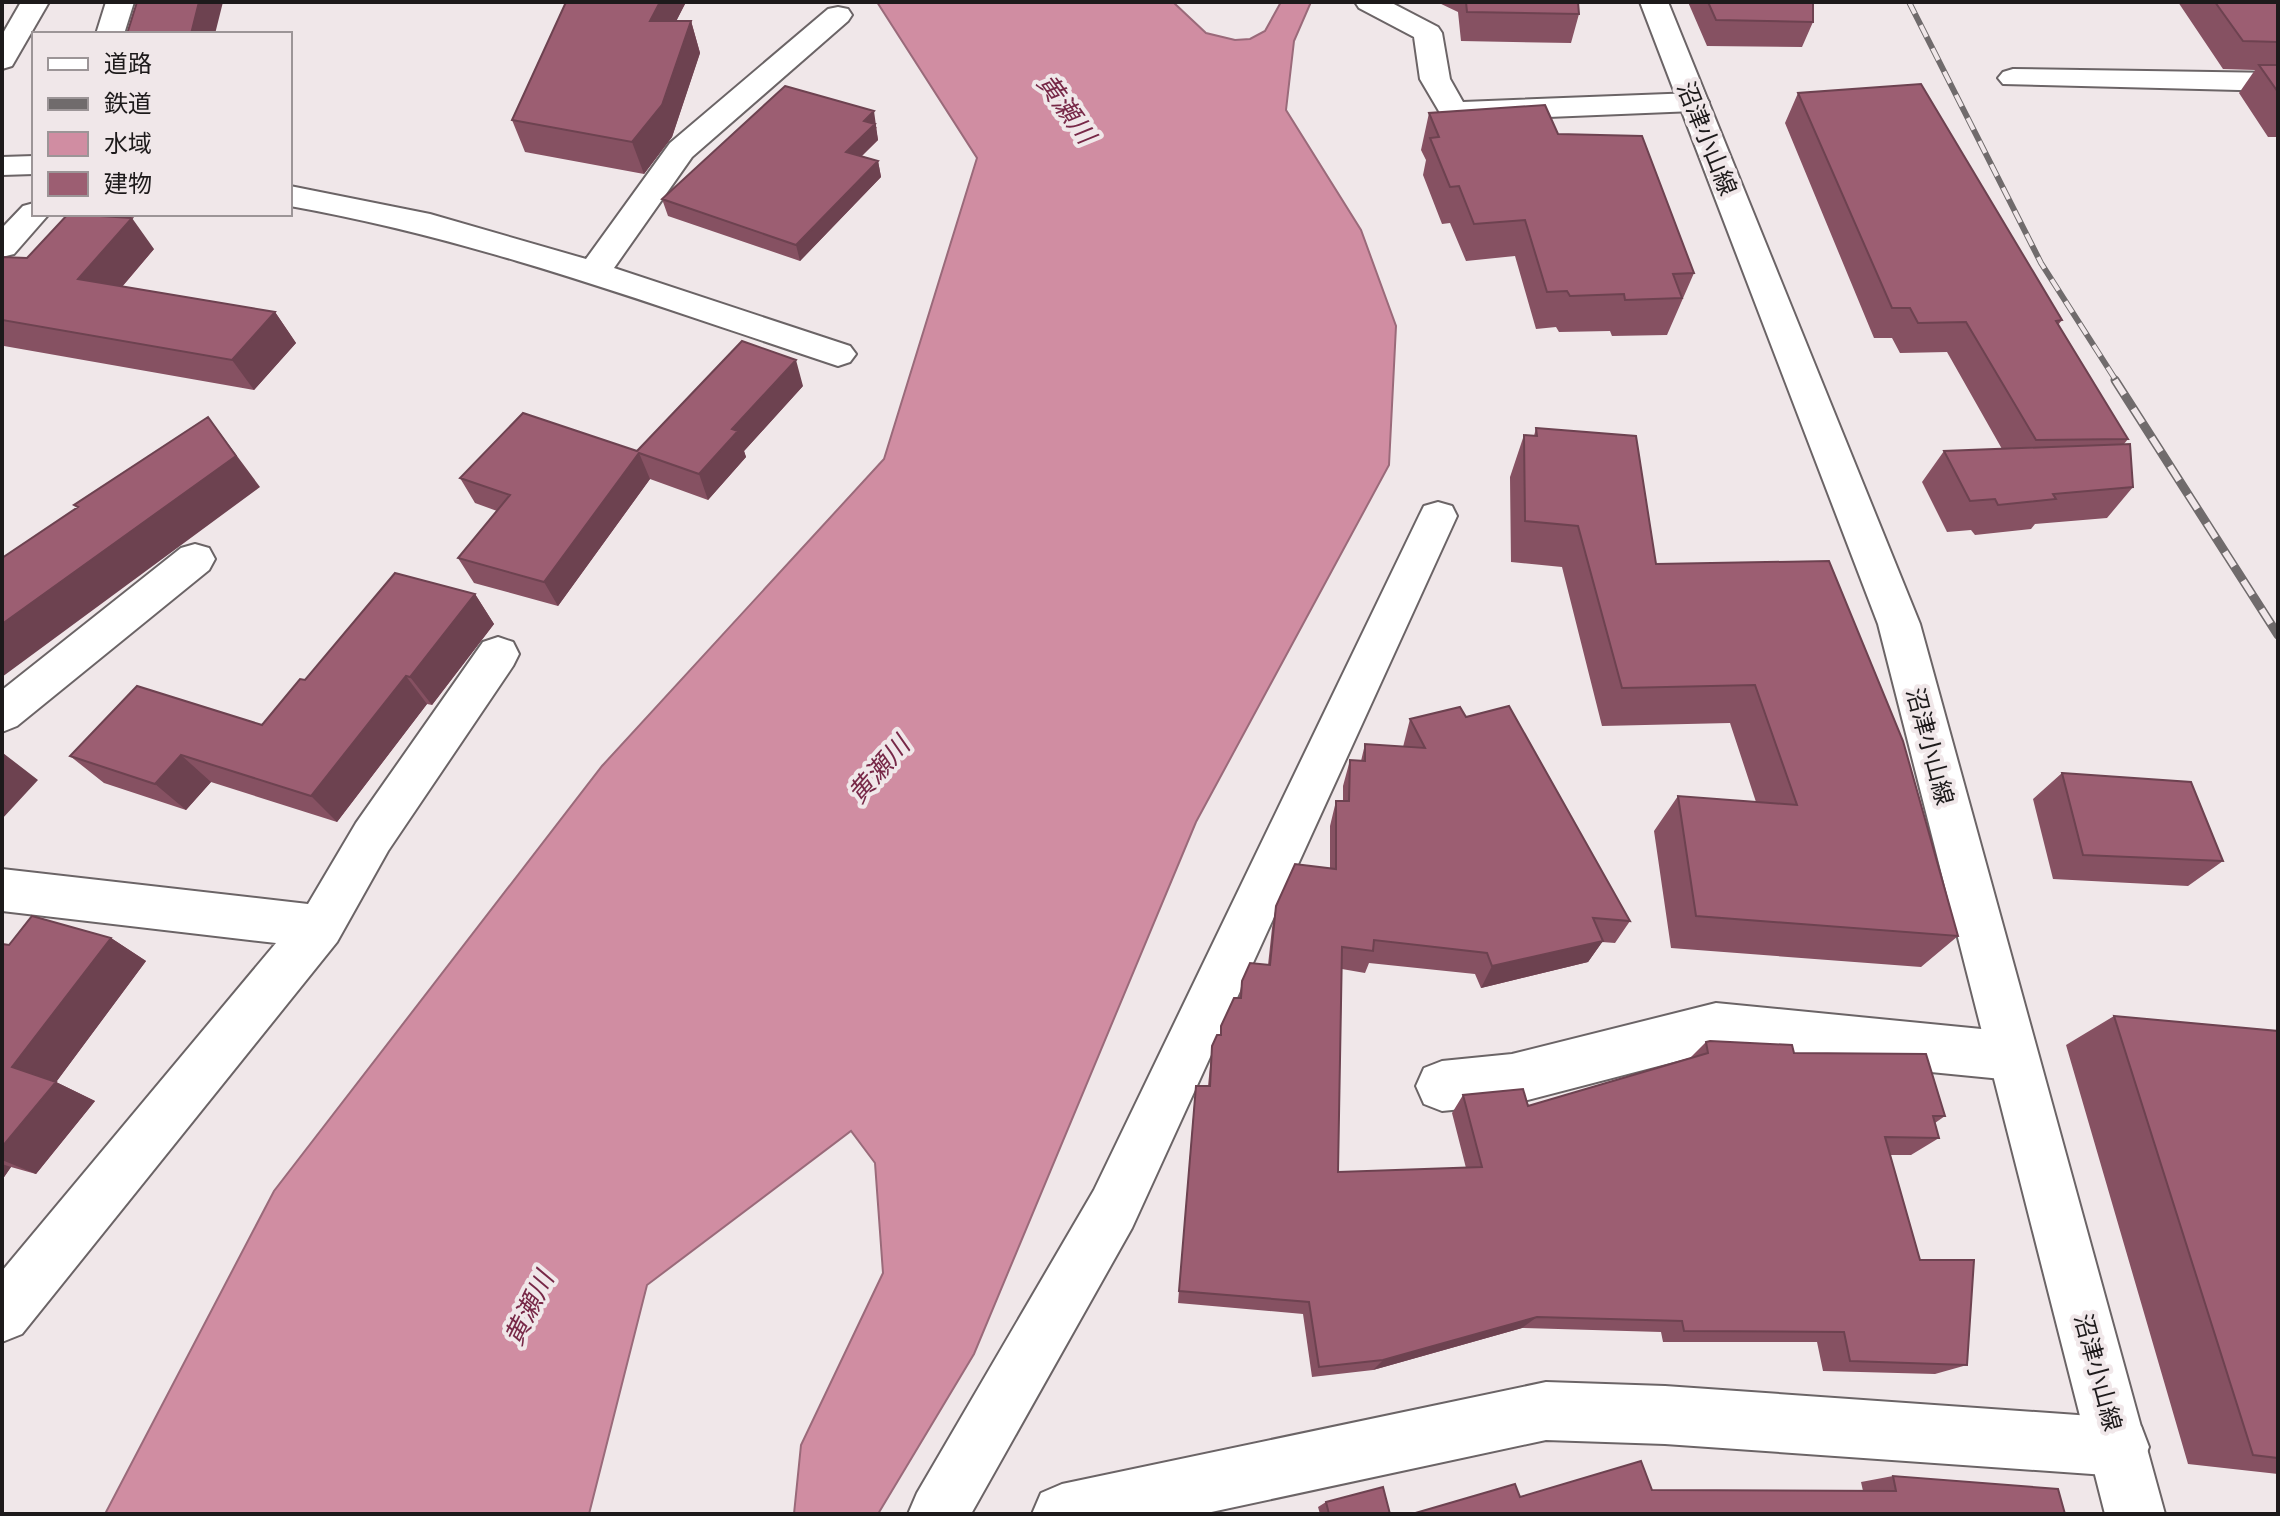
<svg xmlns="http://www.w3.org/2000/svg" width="2280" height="1516" viewBox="0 0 2280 1516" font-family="Manrope,'Noto Sans JP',sans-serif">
<rect width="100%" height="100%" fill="#f0e7e9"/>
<!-- water -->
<path fill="#d08da2" stroke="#9a6a7a" stroke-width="2" d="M877 2H1173L1206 33 1235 40 1250 39 1265 31 1281 2H1311L1294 41 1286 110 1361 230 1396 326 1389 465 1196 822 974 1354 878 1514H794L801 1445 883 1273 875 1163 851 1131 647 1285 589 1514H105L274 1191 602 766 884 459 977 158Z"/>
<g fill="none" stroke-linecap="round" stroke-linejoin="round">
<defs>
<path id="minor" d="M106 2H134L124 34H96Z
M1355 2H1390L1438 27 1442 33 1450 79 1463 102 1694 93 1705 96 1709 102 1705 108 1694 111 1454 121 1443 118 1420 79 1414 37 1359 8Z
M838 7 848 9 852 15 848 21 692 157 614 268 850 346 856 354 850 362 838 366 826 362C648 303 476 239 290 206V186L430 214 586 259 670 143 828 9Z
M2013 69 2278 73V91L2003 84 1998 78 2003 72Z
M34 156V174L2 175V157Z
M34 203V214H49L14 254 2 257V228L23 206Z
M1438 502 1452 506 1457 516 1132 1228 971 1514H908L917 1493 1094 1190 1419 516 1424 506Z
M195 544 209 548 215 559 209 570 17 726 2 732V690L181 548Z
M498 637 513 642 519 654 513 666 388 851 337 942 22 1334 2 1342V1271L276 943 2 911V869L308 904 356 823 483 642Z
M1716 1003 2012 1032 2030 1039 2037 1056 2030 1073 2012 1080 1716 1051 1512 1104 1442 1111 1424 1104 1416 1086 1424 1068 1442 1061 1512 1054Z
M1546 1382 1665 1386 2120 1418 2141 1426 2149 1447 2141 1468 2120 1476 1665 1444 1546 1440 1202 1514H1032L1041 1493 1062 1484Z"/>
<path id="major" d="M1640 2H1668L1920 624 2165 1514H2105L1878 624Z"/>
<path id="highway" d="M21 2H49L12 66 2 69V35Z"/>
</defs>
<!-- minor casing -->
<use href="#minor" stroke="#6b6466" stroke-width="4"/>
<!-- major casing -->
<use href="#major" stroke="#6b6466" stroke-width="4"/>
<!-- highway casing -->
<use href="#highway" stroke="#6b6466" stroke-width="4"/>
<!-- minor -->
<use href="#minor" fill="#fff" fill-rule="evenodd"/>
<!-- major -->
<use href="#major" fill="#fff" fill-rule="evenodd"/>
<!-- highway -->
<use href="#highway" fill="#fff" fill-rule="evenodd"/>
<defs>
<path id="rail-far1" d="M1909 2 2041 263 2117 382"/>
<path id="rail" d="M2115 380 2278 635"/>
</defs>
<!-- rail-far1 casing -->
<use href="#rail-far1" stroke="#706b6c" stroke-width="6"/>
<!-- rail casing -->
<use href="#rail" stroke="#706b6c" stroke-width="9"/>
<!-- rail-far1 -->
<use href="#rail-far1" stroke="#f0e7e9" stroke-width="4" stroke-dasharray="13" stroke-linecap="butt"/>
<!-- rail -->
<use href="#rail" stroke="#f0e7e9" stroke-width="6" stroke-dasharray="17" stroke-linecap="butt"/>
</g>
<!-- wall -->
<path fill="#865162" d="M566 2H686L676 21H691L700 53 672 137 644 174 525 152 512 120Z
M1437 2H1578L1579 14 1571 43 1461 41 1458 12Z
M1688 2H1813V22L1802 47 1707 46Z
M2178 2H2278V137H2268L2239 93 2255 70 2223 69Z
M1798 93 2062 320 2058 325 2128 439 2124 444 2133 487 2107 518 2035 524 2031 529 1975 535 1971 530 1947 532 1922 482 1944 451 2002 449 1947 352 1900 353 1892 338H1874L1785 123Z
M1429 113 1558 134 1694 273 1667 335 1612 336 1610 331 1559 332 1556 327 1536 329 1515 256 1466 261 1450 223 1442 224 1423 175 1426 160 1421 150Z
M877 127 876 129 878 140 862 156 878 161 881 177 800 261 668 216 662 199Z
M154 249 122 287 275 312 296 343 254 390 4 346 2 349V257L27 258Z
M803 386 744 451 746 457 708 500 650 479 558 606 474 583 458 558 497 511 475 503 460 478 637 451Z
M1536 428 1656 564 1958 936 1921 967 1671 948 1654 831 1678 796 1756 802 1730 723 1602 726 1562 567 1511 562 1510 477 1524 435 1534 436Z
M475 594 494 624 432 705 427 704 337 822 211 782 186 810 104 783 70 756 262 725 305 680Z
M1466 717 1630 921 1615 943 1602 942 1588 962 1481 988 1475 974 1369 963 1365 973 1342 969 1338 1172 1466 1168 1452 1113 1463 1095 1528 1106 1690 1058 1706 1042 1794 1053 1945 1116 1935 1123 1939 1138 1911 1155H1890L1920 1260 1967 1365 1935 1374 1823 1371 1817 1342H1663L1661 1332 1522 1328 1373 1370 1312 1377 1303 1314 1178 1303 1194 1105 1208 1086 1212 1046 1220 1035 1221 1026 1239 998 1242 981 1268 965 1272 928 1276 906 1330 868V826L1336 801H1343V786L1350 760 1361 761 1365 744 1403 747 1410 719Z
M2062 773 2223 861 2188 886 2053 879 2033 799Z
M111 938 146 961 56 1082 95 1101 36 1174 11 1167 2 1180V944L9 945Z
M2114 1016 2278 1031V1474L2188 1464 2066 1045Z
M1893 1476 2065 1514 1520 1497 1652 1490 1863 1491 1861 1482Z
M1326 1502 1390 1514H1320L1318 1507Z"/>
<!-- shaded-wall -->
<path fill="#6d4250" d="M199 2H223L215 34H191Z
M660 2H686L660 53 650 21Z
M691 21 700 53 672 137 644 174 632 142Z
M874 111 878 140 849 168 846 152 864 121Z
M878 161 881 177 800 261 796 245Z
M132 218 154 249 102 310 78 279Z
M275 312 296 343 254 390 232 360Z
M796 360 803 386 744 451 746 457 708 500 699 474 732 429Z
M208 417 260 487 2 677V624Z
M639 453 650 479 558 606 544 582Z
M475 594 494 624 432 705 410 677Z
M406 676 427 704 337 822 311 796Z
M3 753 38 780 2 819V754Z
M181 755 211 782 186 810 155 784Z
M111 938 146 961 54 1085 56 1082 95 1101 36 1174 2 1160V1147L12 1067Z
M1603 941 1588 962 1481 988 1492 966Z
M2 1164 11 1167 2 1180Z
M1537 1317 1522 1328 1373 1370 1383 1360Z"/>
<!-- building -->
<path fill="#9c5e72" stroke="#6d4250" stroke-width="2" d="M137 2H199L191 34H127Z
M566 2H660L650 21H691L662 105 632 142 512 120Z
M1466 2H1578L1579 14 1467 12Z
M1708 2H1813V22L1716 20Z
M2215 2H2278V42L2243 41Z
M2259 65H2278V92Z
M1921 84 2062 320 2056 321 2128 439 2036 440 1966 322 1918 323 1910 308H1892L1798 93Z
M785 86 874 111 864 121 875 124 846 152 878 161 796 245 662 199Z
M1545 105 1558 134 1642 136 1694 273 1673 274 1682 298 1625 300 1624 294 1570 296 1567 291 1547 292 1525 220 1474 224 1459 186 1450 187 1430 138 1439 137 1429 113Z
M68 214 132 218 78 279 275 312 232 360 2 320V257L27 258Z
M742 341 796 360 732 429 738 431 699 474 639 453 544 582 458 558 510 495 460 478 523 413 637 451Z
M208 417 236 456 2 624V558L78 507 74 505Z
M1536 428 1636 436 1656 564 1829 561 1903 741 1958 936 1696 916 1678 796 1797 805 1755 685 1622 688 1578 526 1525 521 1524 435 1537 436Z
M2130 444 2133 487 2053 494 2056 499 1998 505 1995 499 1970 501 1944 451Z
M395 573 475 594 410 677 406 676 311 796 181 755 155 784 70 756 137 686 262 725 300 679 305 680Z
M1509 706 1630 921 1593 918 1603 941 1492 966 1487 953 1374 940 1373 951 1342 947 1338 1172 1482 1167 1463 1095 1523 1089 1528 1106 1708 1053 1706 1042 1710 1041 1792 1045 1794 1053 1926 1054 1945 1116H1933L1939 1138 1885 1137 1920 1260H1974L1967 1365 1850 1361 1844 1332 1684 1331 1682 1321 1537 1317 1383 1360 1319 1367 1309 1302 1179 1291 1196 1086H1210L1212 1046 1217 1035H1221V1026L1234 998H1241L1242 981 1250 963 1270 965 1276 906 1295 864 1336 869V801H1349L1350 760 1365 761V744L1425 748 1410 719 1460 707 1466 717Z
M2062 773 2191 782 2223 861 2083 855Z
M32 916 111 938 12 1067 56 1082 2 1147V944L9 945Z
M2114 1016 2278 1031V1458L2253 1455Z
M1641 1461 1652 1490 1896 1491 1893 1476 2058 1489 2065 1514H1412L1515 1484 1520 1497Z
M1383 1487 1390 1514H1329L1326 1502Z"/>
<g text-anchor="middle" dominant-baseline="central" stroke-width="8" stroke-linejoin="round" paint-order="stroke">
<!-- street labels -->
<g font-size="24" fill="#1d1a1b" stroke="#f0e7e9">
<text transform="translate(1708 138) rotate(68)">沼津小山線</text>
<text transform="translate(1931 746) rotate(75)">沼津小山線</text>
<text transform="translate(2099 1372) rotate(75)">沼津小山線</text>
</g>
<!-- water labels -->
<g font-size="26" font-style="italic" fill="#772847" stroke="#f0e7e9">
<text transform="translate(1067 108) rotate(54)">黄瀬川</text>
<text transform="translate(878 769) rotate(-49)">黄瀬川</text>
<text transform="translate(528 1308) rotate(-64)">黄瀬川</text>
</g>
</g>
<!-- border -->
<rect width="2280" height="1516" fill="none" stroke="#1d1a1b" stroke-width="8"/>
<!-- legend -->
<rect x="32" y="32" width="260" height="184" fill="#f0e7e9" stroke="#9c9597" stroke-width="2"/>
<rect x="48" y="58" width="40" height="12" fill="#ffffff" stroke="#9c9597" stroke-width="2"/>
<text x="104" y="72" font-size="24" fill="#1d1a1b">道路</text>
<rect x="48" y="98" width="40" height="12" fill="#706b6c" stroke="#9c9597" stroke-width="2"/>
<text x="104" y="112" font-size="24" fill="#1d1a1b">鉄道</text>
<rect x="48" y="132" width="40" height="24" fill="#d08da2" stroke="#9c9597" stroke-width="2"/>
<text x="104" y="152" font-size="24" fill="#1d1a1b">水域</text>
<rect x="48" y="172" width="40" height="24" fill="#9c5e72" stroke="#9c9597" stroke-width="2"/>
<text x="104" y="192" font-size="24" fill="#1d1a1b">建物</text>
</svg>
